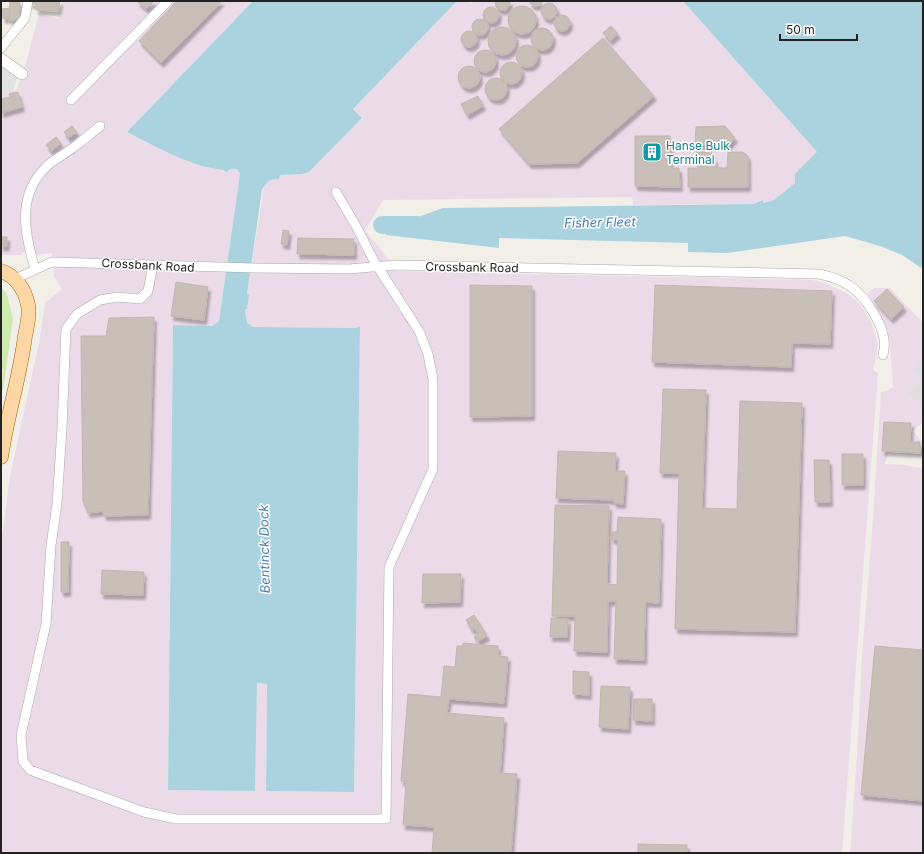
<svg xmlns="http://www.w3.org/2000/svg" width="924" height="854" viewBox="0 0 924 854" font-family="Inter,sans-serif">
<defs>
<filter id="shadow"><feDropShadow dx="2.5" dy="4.5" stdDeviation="1" flood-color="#0004"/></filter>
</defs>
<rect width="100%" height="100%" fill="#f2efe9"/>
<!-- residential -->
<path fill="#e0dfdf" d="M923 360V405L906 394 911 389 914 368Z"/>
<!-- industrial -->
<path fill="#ebdbe8" d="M63 1H253L127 132 193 162 211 168 225 170 224 171 227 172 230 169H235L239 171 240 174 219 321 212 326 175 325 174 324 173 325 168 790 255 791 257 683 267 684 266 791 354 792 360 327 358 326V328L254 327 247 323 245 310V309H247L249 295H247L264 185 270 180 279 179 280 175 302 174 309 172 362 118 353 109 457 1H467L471 4 474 1H683L818 153 794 175 795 177V183L774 200 764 203 762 200 754 204 633 205 632 197 383 200 365 231 378 246 397 271 813 280 827 284 848 294 860 304 872 324 877 343V353L873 370 878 373 842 853H1V545L10 476 39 343 45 303 62 289 54 276 52 253 35 255 28 247 21 255H1V94L17 89 26 63 39 14 59 19Z
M875 288H890L923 323V360L914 368 923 378 907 394 923 405V422L913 431 923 442V456L888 453 885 464 906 465 923 469V853H850L857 755 862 656 872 533 881 392 886 391 893 387 890 341 886 326 867 293Z"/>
<!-- grass -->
<path fill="#cdebb0" d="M1 287 7 294 13 319 3 390 1 392 3 369H1Z"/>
<!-- parking -->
<path fill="#e2e2e2" d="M1 67 18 77 13 90 1 94Z"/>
<!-- water -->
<path fill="#aad3df" d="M253 1H457L353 109 362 118 309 172 302 174 280 175 279 179C269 179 266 182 262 190L247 294 249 295 247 309H245V310L247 323 254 327 357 328 358 326 360 327 354 792 266 791 267 684 257 683 255 791 168 790 173 325 174 324 175 325 212 326 219 321 240 174C238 168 231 167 227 172L224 171V170C192 167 156 147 127 132Z
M683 1H923V269L902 255 880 246 845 236 727 253 688 252V243L499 238V248L386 235 382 230 443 208 754 204 762 200 764 203 774 200 795 183V177L794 175 817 152Z"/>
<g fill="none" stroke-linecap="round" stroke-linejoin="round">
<!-- river -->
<path stroke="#aad3df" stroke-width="18" d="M382 225H417"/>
</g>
<!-- building -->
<path fill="#c7bfb8" stroke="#c4b6ab" filter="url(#shadow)" d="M10 1H20L19 19 9 20Z
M30 1H60L58 11 36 10V4H30Z
M137 1H154L146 9Z
M177 1H222L161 63 139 41Z
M495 1H510V4L506 10H501L496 7Z
M529 1H543L540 5 535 6 531 4Z
M541 11a8 8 0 1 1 16 0a8 8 0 1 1-16 0Z
M508 20a14 14 0 1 1 28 0a14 14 0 1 1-28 0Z
M483 15a8 8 0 1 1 16 0a8 8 0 1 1-16 0Z
M10 8 9 18 3 19 2 9Z
M554 23a8 8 0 1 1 16 0a8 8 0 1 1-16 0Z
M472 27a8 8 0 1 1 16 0a8 8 0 1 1-16 0Z
M611 26 618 34 610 41 603 33Z
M488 41a14 14 0 1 1 28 0a14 14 0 1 1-28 0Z
M531 39a11 11 0 1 1 22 0a11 11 0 1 1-22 0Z
M461 39a8 8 0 1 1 16 0a8 8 0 1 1-16 0Z
M603 38 654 96 577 163 529 164 499 129Z
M516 56a11 11 0 1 1 22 0a11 11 0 1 1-22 0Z
M474 61a11 11 0 1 1 22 0a11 11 0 1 1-22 0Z
M500 73a11 11 0 1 1 22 0a11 11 0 1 1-22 0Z
M458 77a11 11 0 1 1 22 0a11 11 0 1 1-22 0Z
M485 89a11 11 0 1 1 22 0a11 11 0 1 1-22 0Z
M18 92 22 107 1 113V99L10 97 9 94Z
M478 96 483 106 467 115 461 104Z
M72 126 77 132 68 138 64 132Z
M725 126 735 138 727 147 723 143 721 145H695L696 127Z
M635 136H670V168H679L680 187 635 186Z
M56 137 61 143 51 151 46 145Z
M697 152 712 153V163H718V168H727L728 152H743L748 156V187H688V168H698Z
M283 230 289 231 287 245 281 244Z
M1 237H7V246H1Z
M298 238 354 239V255L297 254Z
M176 282 208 287 204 320 171 316Z
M470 285 532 286V416L470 417Z
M655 285 832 291 830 344 792 343 791 367 652 362Z
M887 289 904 307 891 319 874 301Z
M154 317 148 515 104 516 103 511 88 513 83 501 81 336H106L109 318Z
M663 389 706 390 702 508 737 509 740 401 802 403 795 632 675 629 679 473H660Z
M884 422 911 423 910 442H920V453L882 451Z
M558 451 616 453 615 471H625L623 504 614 503V500L556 498Z
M842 454H863V485H842Z
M814 460H829L830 502H815Z
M555 505 609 506 607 584 617 585 618 540 611 539 612 532H617L618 517 661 519 659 603 645 602 644 660 614 659 616 601H608L607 652 574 651 575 616H552Z
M61 542H69L68 592H61Z
M102 570 144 572 143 595 101 594Z
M423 574H461L460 602 422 603Z
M474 615 487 636 477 642 474 637 478 634 475 628 472 630 466 620Z
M551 618 568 619 567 637H550Z
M463 643 498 646V656L508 657 504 703 449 699 447 713 504 718 500 773 517 774 511 853H432L434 827 403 825 406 782 401 781 408 694 441 697 444 666 455 667 457 646H463Z
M875 646 923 650V801L861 795Z
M573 671 589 672V695L573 694Z
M601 686 630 687 628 729 599 727Z
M633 699H652V721L633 720Z
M638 844 687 845V853H638Z"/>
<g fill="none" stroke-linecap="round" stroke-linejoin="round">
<defs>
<path id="minor" d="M1 48 25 18 28 1
M71 100 168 1
M153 265 148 291 140 299 117 297 100 300 77 314 66 329 62 428 57 504 51 545 46 624 21 735 23 761 30 770 144 812 176 819H386L389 567 433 469V379L428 354 419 331 374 261 356 226 336 192
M35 269C24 232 16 194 49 164 57 158 66 153 74 147 83 140 92 133 100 126
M15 279 52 262 254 268 349 269 395 265 819 274C829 276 841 280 850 286 862 293 878 317 882 331 885 339 885 347 883 355"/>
<path id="tertiary" d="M1 59 22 74"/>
<path id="primary" d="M1 271C16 276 25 290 28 305 30 315 27 327 25 336 20 377 7 416 1 457"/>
</defs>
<!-- minor casing -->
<use href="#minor" stroke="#a9a9a9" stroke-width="10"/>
<!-- tertiary casing -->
<use href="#tertiary" stroke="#a9a9a9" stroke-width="12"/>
<!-- primary casing -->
<use href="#primary" stroke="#a06b00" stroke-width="15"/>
<!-- minor -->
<use href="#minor" stroke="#fff" stroke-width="9"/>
<!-- tertiary -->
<use href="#tertiary" stroke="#fff" stroke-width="11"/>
<!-- primary -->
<use href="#primary" stroke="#fcd6a4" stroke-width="14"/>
</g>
<!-- icons -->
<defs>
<symbol id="building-square" viewBox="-11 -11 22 22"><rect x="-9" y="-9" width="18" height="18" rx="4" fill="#0f9aa8" stroke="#fff"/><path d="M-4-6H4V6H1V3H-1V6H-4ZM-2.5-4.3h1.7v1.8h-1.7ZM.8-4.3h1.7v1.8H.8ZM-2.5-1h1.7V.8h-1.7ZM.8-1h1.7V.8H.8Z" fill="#fff"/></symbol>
</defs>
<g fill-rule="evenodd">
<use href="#building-square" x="641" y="141" width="22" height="22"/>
</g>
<g text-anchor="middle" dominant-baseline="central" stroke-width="3" stroke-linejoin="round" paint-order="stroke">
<!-- culture labels -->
<g font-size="12" fill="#0d838f" stroke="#fff" text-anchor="start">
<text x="666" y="145">Hanse Bulk<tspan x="666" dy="14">Terminal</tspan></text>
</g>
<!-- street labels -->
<g font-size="12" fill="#222" stroke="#fff">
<text transform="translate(148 265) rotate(3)">Crossbank Road</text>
<text transform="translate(472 267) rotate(1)">Crossbank Road</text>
</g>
<!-- water labels -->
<g font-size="13" font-style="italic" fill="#4a7aab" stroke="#fff">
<text transform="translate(600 222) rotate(-1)">Fisher Fleet</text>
<text transform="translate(264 549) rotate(-91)">Bentinck Dock</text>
</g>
</g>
<!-- border -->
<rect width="924" height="854" fill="none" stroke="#222222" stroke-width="4"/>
<!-- scale -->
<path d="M780 34v6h77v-6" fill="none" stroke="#222222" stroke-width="2"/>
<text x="786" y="34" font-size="12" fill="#222222" stroke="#ffffff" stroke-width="3" paint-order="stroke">50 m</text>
</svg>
